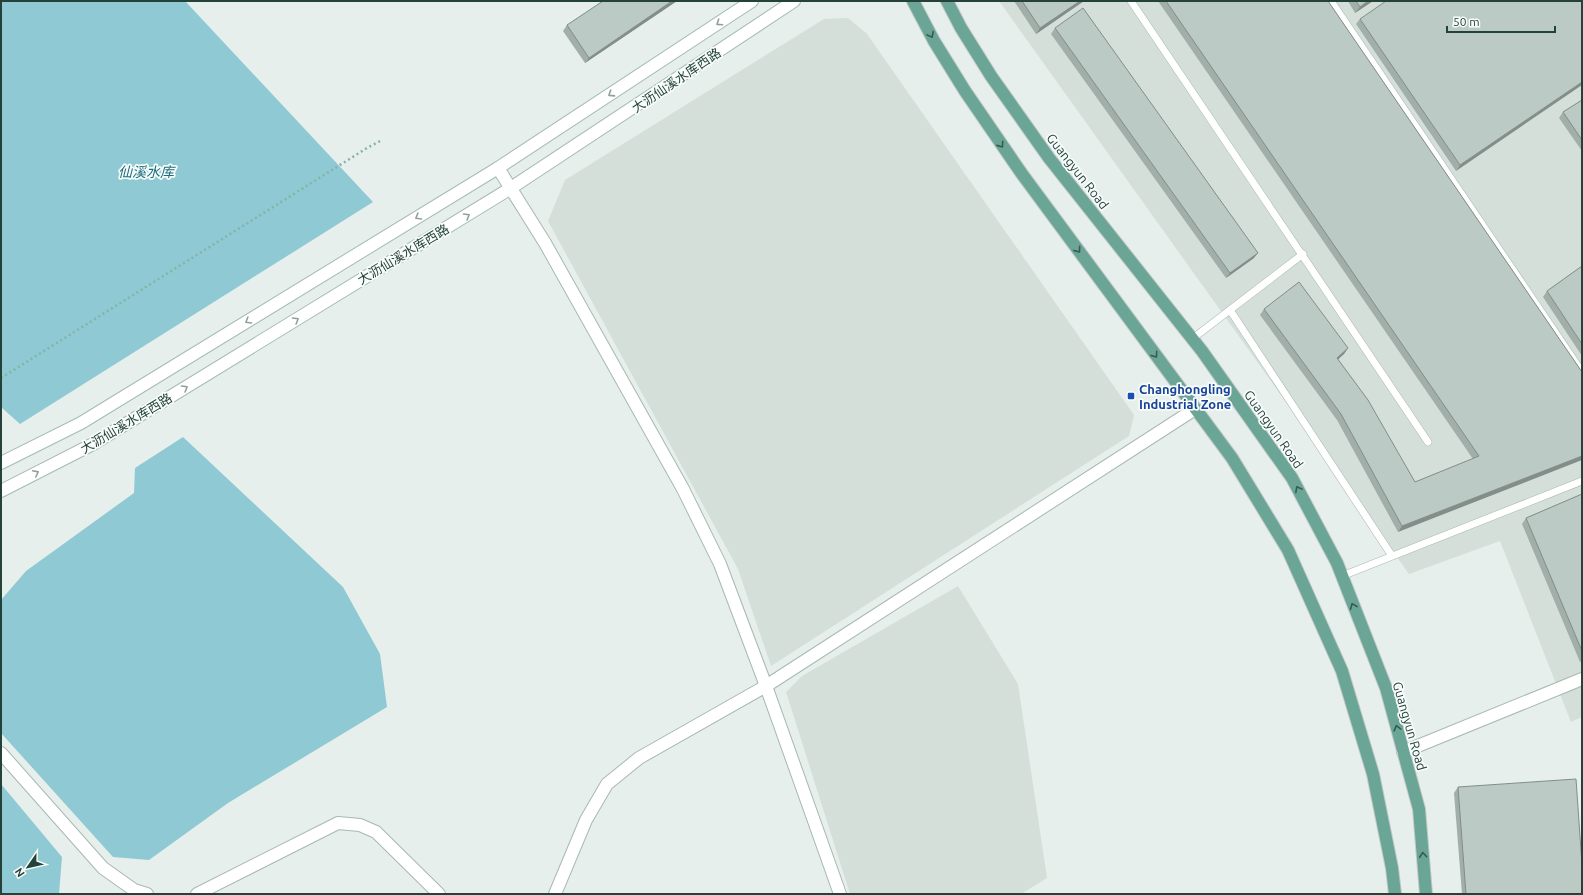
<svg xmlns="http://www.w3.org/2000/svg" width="1583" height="895" viewBox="0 0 1583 895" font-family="Ubuntu,'Noto Sans SC',sans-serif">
<rect width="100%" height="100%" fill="#e6efeb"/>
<!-- built -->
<path fill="#d4dfda" d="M999 1H1582V717L1571 722 1500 541 1409 574Z
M848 18 867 34 1134 415 1129 436 771 666 738 569 548 221 565 180 824 19Z
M958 586 1018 684 1047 878 1021 894H850L786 692 802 676Z"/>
<!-- water -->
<path fill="#8ec9d4" d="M1 1H185L373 202 20 424 1 407Z
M183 437 343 587 380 654 387 707 228 803 149 860 113 857 1 733V600L26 571 134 493 135 468Z
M1 784 62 857 59 894H1Z"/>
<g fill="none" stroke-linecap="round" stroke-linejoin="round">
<defs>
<path id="lane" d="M1131 1 1428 442
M1331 1 1582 372
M1230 310 1392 556
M1192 339 1303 254
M1342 576 1582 481"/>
<path id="street" d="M498 168 545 243 683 489 720 564 766 686 840 894
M1403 752 1582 679
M1 753 103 868 134 890 147 894
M197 894 338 823 360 825 376 832 439 894
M555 894 586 820 607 784 639 758 766 686 1195 409"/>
<path id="secondary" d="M1 463 81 423 498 168 752 1
M1 491 93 444 511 188 794 1"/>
<path id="primary" d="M913 1 934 41 965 91 1022 174 1232 458 1288 550 1342 671 1373 774 1392 868 1395 894
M947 1 961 28 991 76 1049 158 1202 351 1292 478 1337 563 1386 688 1419 809 1426 894"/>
</defs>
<!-- lane casing -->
<use href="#lane" stroke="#a8b8b2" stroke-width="8"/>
<!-- street casing -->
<use href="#street" stroke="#a8b8b2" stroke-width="14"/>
<!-- secondary casing -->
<use href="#secondary" stroke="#a4bbb3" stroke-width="14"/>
<!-- primary casing -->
<use href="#primary" stroke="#c2cac8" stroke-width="14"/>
<!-- path -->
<path stroke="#86b3a5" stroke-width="2.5" stroke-dasharray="2 3" stroke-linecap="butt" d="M1 378 367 148 382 140"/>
<!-- lane -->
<use href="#lane" stroke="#fff" stroke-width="7"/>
<!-- street -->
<use href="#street" stroke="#fff" stroke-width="12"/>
<!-- secondary -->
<use href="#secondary" stroke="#fff" stroke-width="12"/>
<!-- primary -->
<use href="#primary" stroke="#6aa596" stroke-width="12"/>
</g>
<!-- wall -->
<path fill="#a1aea9" d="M603 1H677L585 63 563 31 567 25Z
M1014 1H1084L1036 34Z
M1158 1H1328L1582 372 1398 532 1337 420 1260 315 1264 309 1348 348 1344 354 1338 359 1415 482 1473 459Z
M1348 1H1373L1355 13Z
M1582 1 1456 171 1356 24 1360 19Z
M1055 28 1254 258 1226 278 1051 34Z
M1582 100V151L1559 118 1563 112Z
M1582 266V356L1543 297 1547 291Z
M1582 494V661L1580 662 1522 524 1526 518Z
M1458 787 1582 894H1462L1454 793Z"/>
<!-- shaded-wall -->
<path fill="#838d89" d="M672 1H677L585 63 589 58Z
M1080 1H1084L1036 34 1040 28Z
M1368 1H1373L1355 13 1360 7Z
M1582 82V85L1456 171 1460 165Z
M1258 253 1254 258 1226 278 1230 273Z
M1348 348 1344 354 1333 364 1337 358Z
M1582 456V460L1398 532 1402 526Z"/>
<!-- building -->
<path fill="#bbcac4" stroke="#838d89" d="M603 1H672L589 58 567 25Z
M1022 1H1080L1040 28Z
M1166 1H1328L1582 372V456L1402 526 1341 414 1264 309 1299 282 1348 348 1337 358 1368 400 1415 482 1479 456Z
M1356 1H1368L1360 7Z
M1386 1H1582V82L1460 165 1360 19Z
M1083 8 1258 253 1230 273 1055 28Z
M1582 100V140L1563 112Z
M1582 266V344L1547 291Z
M1582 494V651L1526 518Z
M1576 779 1582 865V894H1466L1458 787Z"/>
<!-- one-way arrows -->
<defs><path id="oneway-chevron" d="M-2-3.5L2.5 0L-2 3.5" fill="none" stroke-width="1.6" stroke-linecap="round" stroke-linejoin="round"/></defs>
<g stroke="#92a09c">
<use href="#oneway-chevron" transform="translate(719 23) rotate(146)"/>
<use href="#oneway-chevron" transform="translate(611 94) rotate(147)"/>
<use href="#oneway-chevron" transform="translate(467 216) rotate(-31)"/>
<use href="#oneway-chevron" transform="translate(418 217) rotate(149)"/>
<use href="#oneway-chevron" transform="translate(296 320) rotate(-31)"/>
<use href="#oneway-chevron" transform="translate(248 321) rotate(149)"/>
<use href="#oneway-chevron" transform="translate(185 388) rotate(-31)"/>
<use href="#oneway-chevron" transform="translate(36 473) rotate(-27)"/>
</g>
<g stroke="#365b51">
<use href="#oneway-chevron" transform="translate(931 35) rotate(62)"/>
<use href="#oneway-chevron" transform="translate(1001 145) rotate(55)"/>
<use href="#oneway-chevron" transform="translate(1078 250) rotate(54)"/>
<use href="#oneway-chevron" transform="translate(1155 355) rotate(54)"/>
<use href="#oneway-chevron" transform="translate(1298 489) rotate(-118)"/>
<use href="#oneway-chevron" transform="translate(1353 606) rotate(-112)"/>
<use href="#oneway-chevron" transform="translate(1397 728) rotate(-105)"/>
<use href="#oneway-chevron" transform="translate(1423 855) rotate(-95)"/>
</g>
<!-- markers -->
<rect fill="#1a4fb4" stroke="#f7fbf9" stroke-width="1.5" x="1127" y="392" width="8" height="8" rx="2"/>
<g text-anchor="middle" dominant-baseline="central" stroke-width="3.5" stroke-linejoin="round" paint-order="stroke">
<!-- street labels -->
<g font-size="13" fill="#24423a" stroke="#f7fbf9">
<text transform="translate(676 80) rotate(-34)">大沥仙溪水库西路</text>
<text transform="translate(1078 171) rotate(52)">Guangyun Road</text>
<text transform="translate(403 254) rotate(-31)">大沥仙溪水库西路</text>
<text transform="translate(126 423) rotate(-31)">大沥仙溪水库西路</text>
<text transform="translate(1274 429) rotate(55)">Guangyun Road</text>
<text transform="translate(1410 726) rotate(74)">Guangyun Road</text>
</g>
<!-- transit labels -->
<g font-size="13" font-weight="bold" fill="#164399" stroke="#f7fbf9" text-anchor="start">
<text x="1139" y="389">Changhongling<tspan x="1139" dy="15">Industrial Zone</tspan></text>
</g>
<!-- water labels -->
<g font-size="14" font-style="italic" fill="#1c6f80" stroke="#f7fbf9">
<text x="146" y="172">仙溪水库</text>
</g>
</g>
<!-- border -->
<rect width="1583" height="895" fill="none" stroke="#24423a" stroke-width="4"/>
<!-- north arrow -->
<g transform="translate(28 867) rotate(236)" stroke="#f7fbf9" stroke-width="3" paint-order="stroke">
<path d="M0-3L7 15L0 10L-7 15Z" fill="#24423a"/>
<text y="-6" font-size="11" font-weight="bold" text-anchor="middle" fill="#24423a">N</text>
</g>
<!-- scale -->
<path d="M1447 26v6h108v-6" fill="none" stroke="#24423a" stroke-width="2"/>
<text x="1453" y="26" font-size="12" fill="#24423a" stroke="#f7fbf9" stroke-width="3" paint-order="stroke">50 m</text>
</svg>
